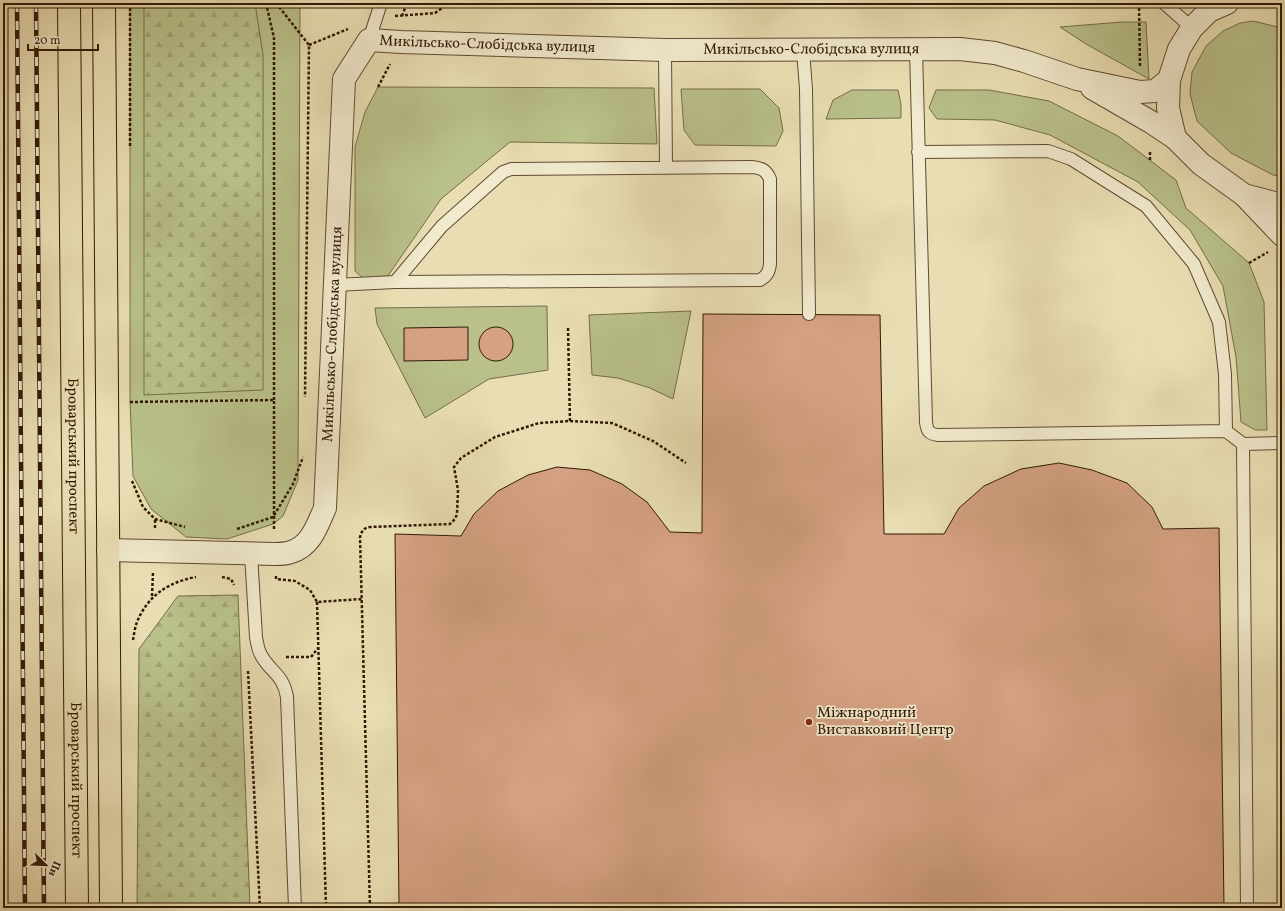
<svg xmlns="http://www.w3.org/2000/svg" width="1285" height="911" viewBox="0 0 1285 911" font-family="Vollkorn,serif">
<defs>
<pattern id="forest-firs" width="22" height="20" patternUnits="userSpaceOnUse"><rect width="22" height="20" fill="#b9c08a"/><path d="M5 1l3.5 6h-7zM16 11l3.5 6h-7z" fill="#a0a476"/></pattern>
</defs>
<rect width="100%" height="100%" fill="#e9deb3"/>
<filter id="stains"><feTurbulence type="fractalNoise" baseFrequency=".005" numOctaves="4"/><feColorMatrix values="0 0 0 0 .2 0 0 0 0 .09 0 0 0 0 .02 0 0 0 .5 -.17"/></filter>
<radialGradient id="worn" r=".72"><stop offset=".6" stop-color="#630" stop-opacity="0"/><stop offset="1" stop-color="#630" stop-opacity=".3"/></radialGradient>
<!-- grass -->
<path fill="#b9c08a" stroke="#766c48" d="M130 3H300L298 480 283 516 273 524 227 539 186 537 151 509 133 476 130 402Z
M1253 21 1282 28V176L1273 175 1231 153 1197 121 1190 94 1192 72 1206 46 1223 31 1240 23Z
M1122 22H1146L1149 79 1086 44 1060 27Z
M378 87 654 88 657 144 510 142 441 199 385 280 369 283 355 271V147L365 112Z
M681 89H760L779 108 783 131 776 146 695 145 684 130Z
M852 90H898L901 104V118L826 119 833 100Z
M936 90H989L1049 101 1118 136 1176 180 1186 208 1249 263 1264 302 1267 430H1255L1241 422 1236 357 1223 286 1190 230 1138 182 1050 135 995 120 937 119 929 108Z
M547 306 548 370 489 379 425 418 377 324 375 308Z
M691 311 673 399 650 388 618 378 592 375 589 315Z
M3 698 6 908H3Z"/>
<!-- forest -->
<path fill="url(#forest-firs)" stroke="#766c48" d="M144 3H255L263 55V390L144 395Z
M238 595 250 908H137L139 649 178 596Z"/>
<!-- building -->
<path fill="#d4a182" stroke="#321805" d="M703 314 880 315 884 534H944L959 508 984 486 1021 469 1059 463 1092 470 1127 483 1152 507 1163 529 1219 528 1224 908H399L395 534 461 536 474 514 498 491 528 475 557 467 590 470 622 484 647 502 670 532 702 533Z
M468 327V360L404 361V328Z
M479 344a17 17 0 1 1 34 0a17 17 0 1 1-34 0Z"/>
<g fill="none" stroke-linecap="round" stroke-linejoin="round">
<defs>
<path id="service" d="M1164 3 1192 28
M369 40 381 3
M665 50 666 168
M803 50 806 89 809 314
M916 50 926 422C927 431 929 434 938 435L1226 431 1243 444 1282 443
M918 152 1048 151 1071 159 1146 206 1194 264 1219 322 1225 374 1226 431
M335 285 395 282 760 280C767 276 769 272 770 264V179C766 170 762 168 752 167L511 169 503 172 442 226 395 282
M1243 444 1247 908
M251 554 256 637C257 643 258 650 261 655 271 673 283 674 287 697L295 908"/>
<g id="minor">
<path d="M1092 88 1151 122 1175 138"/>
<path id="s1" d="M108 550 275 554C280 554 286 554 291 552 311 546 317 526 325 508L344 79 369 40 401 42 665 50 960 49 995 53 1024 61 1077 79 1140 92 1155 91 1169 80"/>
</g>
<path id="tertiary" d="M1227 3 1209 11 1192 28 1179 49 1169 80 1168 108 1175 138 1201 164 1244 195 1278 204H1282
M1244 195 1282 235"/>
<g id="primary">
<path id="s2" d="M69 3 77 908"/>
<path d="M104 3 111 908"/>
</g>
</defs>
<!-- service casing -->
<use href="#service" stroke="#604a30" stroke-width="14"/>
<!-- minor casing -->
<use href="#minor" stroke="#604a30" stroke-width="24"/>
<!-- tertiary casing -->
<use href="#tertiary" stroke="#604a30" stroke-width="24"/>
<!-- primary casing -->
<use href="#primary" stroke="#321805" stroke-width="24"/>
<!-- path -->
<path stroke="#321805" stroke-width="2.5" stroke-dasharray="3 2" stroke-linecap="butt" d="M130 3V146
M266 3 274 38V400
M276 3 309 45 305 397
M1139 3 1140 68
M395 16 435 13 449 3
M402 16 407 3
M309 45 348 29
M378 87 390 64
M1150 160V150
M1249 263 1268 252
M568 328 570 421
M130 402 274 400V531
M132 481 143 507 155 519 185 527
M155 528V519
M237 529 273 517 293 484 303 457
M276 576V579L295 581 310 590 317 602 362 599
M222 577 231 579 234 585
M152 596 153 573
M317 602 326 908
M133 640C134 634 135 627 137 622 148 595 169 582 196 577
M286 657H311L318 648
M248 671 260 908
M370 908 360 537C362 531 363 528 370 527L450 524 455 519 457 514 458 490 454 467 461 458 495 437 539 423 570 421 612 423 653 441 686 463"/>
<!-- service -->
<use href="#service" stroke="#f1eace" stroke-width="12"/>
<!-- minor -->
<use href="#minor" stroke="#f1eace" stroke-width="22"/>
<!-- tertiary -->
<use href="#tertiary" stroke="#f1eace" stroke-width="22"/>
<!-- primary -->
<use href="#primary" stroke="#e9deb3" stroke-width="22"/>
<defs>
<path id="rail" d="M17 3 25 908
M36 3 44 908"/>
</defs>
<!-- rail casing -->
<use href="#rail" stroke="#321805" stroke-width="4.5"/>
<!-- rail -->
<use href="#rail" stroke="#f1eace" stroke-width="3" stroke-dasharray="9" stroke-linecap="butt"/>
</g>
<!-- markers -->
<circle fill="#8f2418" stroke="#f1eace" stroke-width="1.5" cx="809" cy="722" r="4"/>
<g text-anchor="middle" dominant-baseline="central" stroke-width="3.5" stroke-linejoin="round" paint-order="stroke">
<!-- street labels -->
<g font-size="15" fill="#321805" stroke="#f1eace">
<text stroke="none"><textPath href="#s1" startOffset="835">Микільсько-Слобідська вулиця</textPath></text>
<text stroke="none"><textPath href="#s1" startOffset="1159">Микільсько-Слобідська вулиця</textPath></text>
<text stroke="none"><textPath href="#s1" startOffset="415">Микільсько-Слобідська вулиця</textPath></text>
<text stroke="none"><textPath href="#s2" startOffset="453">Броварський проспект</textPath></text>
<text stroke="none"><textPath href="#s2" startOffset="777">Броварський проспект</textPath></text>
</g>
<!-- poi labels -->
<g font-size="15" fill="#321805" stroke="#f1eace" text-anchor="start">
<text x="817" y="713">Міжнародний<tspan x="817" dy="17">Виставковий Центр</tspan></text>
</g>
</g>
<!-- margin -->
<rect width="1285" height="911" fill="none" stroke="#e9deb3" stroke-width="16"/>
<rect x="4" y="4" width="1277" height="903" fill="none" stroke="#321805" stroke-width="2"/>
<rect x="8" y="8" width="1269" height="895" fill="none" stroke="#321805"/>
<!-- north arrow -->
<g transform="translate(46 865) rotate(113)" stroke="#f1eace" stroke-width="3" paint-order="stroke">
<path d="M0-3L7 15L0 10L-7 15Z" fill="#321805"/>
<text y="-6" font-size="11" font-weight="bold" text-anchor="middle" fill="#321805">Пн</text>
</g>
<!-- scale -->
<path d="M28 44v6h70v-6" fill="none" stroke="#321805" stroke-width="2"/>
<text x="34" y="44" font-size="12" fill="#321805" stroke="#f1eace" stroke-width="3" paint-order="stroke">20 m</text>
<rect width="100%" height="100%" filter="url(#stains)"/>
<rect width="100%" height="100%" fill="url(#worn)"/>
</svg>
